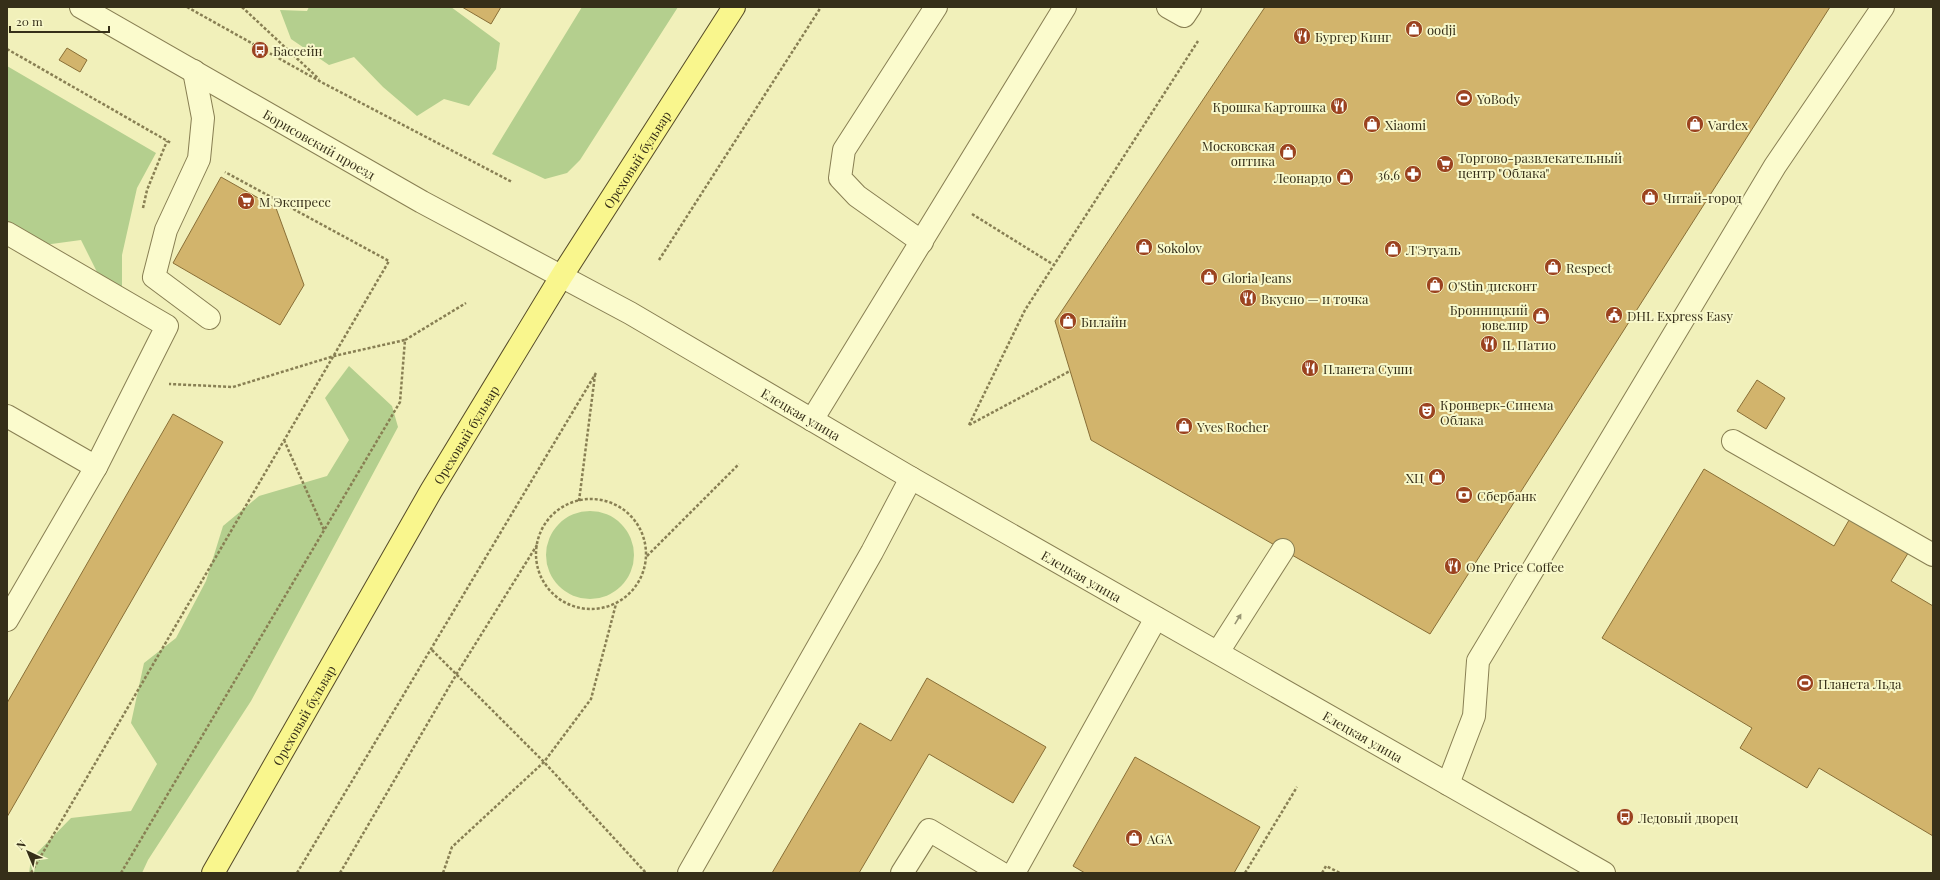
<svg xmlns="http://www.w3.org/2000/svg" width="1940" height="880" viewBox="0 0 1940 880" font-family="'Playfair Display',serif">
<rect width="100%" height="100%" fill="#f1f0ba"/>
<!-- green -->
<path fill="#b4cf8e" d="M309 7H451L500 43 496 69 469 106 444 99 417 116 383 87 354 57 329 65 291 39 280 10 307 11Z
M582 7H678L580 160 567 173 545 179 492 154Z
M7 66 156 153 137 188 122 255V289L97 272 81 240 44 245 7 223Z
M349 366 392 406 398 427 251 701 148 860 142 873H29L31 859 71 818 131 811 157 764 131 723 144 663 176 638 206 581 223 526 259 496 327 476 349 440 325 398Z
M546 555a44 44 0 1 1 88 0a44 44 0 1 1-88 0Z"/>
<!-- building -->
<path fill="#d2b46c" stroke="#896f37" d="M462 7H501L491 24Z
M1265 7H1830L1430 634 1091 440 1055 321Z
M67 48 87 60 80 72 59 60Z
M221 177 276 208 304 285 280 325 173 263Z
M1757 380 1785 398 1766 429 1737 411Z
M173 414 223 442 7 817V703Z
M1704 469 1834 546 1852 515 1910 550 1891 581 1933 606V836L1819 768 1807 788 1740 748 1752 728 1602 638Z
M927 678 1046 747 1013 803 929 754 859 873H772L860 723 891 741Z
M1135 757 1260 827 1234 873H1085L1073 866Z"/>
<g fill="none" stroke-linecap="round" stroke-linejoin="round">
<defs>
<g id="minor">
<path id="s1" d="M81 7 422 202 630 313 911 478 1604 873"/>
<path d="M1168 7 1184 16 1190 7"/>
<path d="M194 71 203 118 199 159 166 230 154 277 209 318"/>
<path d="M7 233 167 326 96 467"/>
<path d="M922 242 857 196 840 178 844 150 936 7"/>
<path d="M7 416 96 467 7 620"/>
<path d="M812 420 1065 7"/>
<path d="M1733 441 1933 555"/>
<path d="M1218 652 1283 550"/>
<path d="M1448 784 1474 716 1478 661 1775 166 1883 7"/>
<path d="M689 873 872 552 911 478"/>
<path d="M902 873 929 830 1001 873"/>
<path d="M1014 873 1156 618"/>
</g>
<g id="major">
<path id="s2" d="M213 873 431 491 561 277 734 7"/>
</g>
</defs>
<!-- minor casing -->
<use href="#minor" stroke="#887f53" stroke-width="24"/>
<!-- major casing -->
<use href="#major" stroke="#554a28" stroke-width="24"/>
<!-- path -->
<path stroke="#887f53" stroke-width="2.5" stroke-dasharray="3 2" stroke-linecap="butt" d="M187 7 323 83 512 182
M242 7 319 79
M7 49 171 143
M143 208 147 190 167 141
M972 214 1054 265
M659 260 821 7
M405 340 466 303
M969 425 1025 310 1198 41
M969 425 1070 371
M284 440 324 530
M536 554a55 55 0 1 1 110 0a55 55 0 1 1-110 0Z
M579 501 595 375
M647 556 739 464
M432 650 544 762 646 873
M31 873 389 261 225 172
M121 873 400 402 405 340 334 356 233 387 169 384
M297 873 596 373
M340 873 456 675 537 545
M443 873 452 847 544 762 591 699 616 604
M1245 873 1297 787
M1322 873 1326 866 1340 873"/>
<!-- minor -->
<use href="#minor" stroke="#fbfbcd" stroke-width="22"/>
<!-- major -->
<use href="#major" stroke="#f9f68d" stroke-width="22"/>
</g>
<!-- one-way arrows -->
<defs><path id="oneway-solid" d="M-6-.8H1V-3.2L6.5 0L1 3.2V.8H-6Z"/></defs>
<use fill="#989573" href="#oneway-solid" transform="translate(1238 619) rotate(-58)"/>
<!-- icons -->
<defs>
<symbol id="shop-disc" viewBox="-11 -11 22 22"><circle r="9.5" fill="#9b421f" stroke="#f8f8ca"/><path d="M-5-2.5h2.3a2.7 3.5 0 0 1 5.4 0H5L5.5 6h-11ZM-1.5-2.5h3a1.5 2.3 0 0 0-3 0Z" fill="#fff"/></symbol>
<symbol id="restaurant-disc" viewBox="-11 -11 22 22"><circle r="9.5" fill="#9b421f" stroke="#f8f8ca"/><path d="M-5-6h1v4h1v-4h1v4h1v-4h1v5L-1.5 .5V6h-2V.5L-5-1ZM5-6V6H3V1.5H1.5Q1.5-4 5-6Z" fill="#fff"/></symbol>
<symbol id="bus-disc" viewBox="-11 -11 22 22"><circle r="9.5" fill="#9b421f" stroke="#f8f8ca"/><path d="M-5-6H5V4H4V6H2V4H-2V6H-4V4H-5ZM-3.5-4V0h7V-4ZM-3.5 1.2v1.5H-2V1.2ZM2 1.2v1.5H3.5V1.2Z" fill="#fff"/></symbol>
<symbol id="stadium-disc" viewBox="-11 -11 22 22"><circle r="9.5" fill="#9b421f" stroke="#f8f8ca"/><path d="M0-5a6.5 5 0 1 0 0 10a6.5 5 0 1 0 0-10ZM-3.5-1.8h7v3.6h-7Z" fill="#fff"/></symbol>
<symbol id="supermarket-disc" viewBox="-11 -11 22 22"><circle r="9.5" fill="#9b421f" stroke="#f8f8ca"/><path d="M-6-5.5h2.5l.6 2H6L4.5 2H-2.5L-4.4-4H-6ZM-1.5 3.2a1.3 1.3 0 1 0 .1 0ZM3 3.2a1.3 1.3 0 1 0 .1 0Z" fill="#fff"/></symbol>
<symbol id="pharmacy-disc" viewBox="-11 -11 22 22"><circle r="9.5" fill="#9b421f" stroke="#f8f8ca"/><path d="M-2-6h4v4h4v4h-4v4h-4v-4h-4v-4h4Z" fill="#fff"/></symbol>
<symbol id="civic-disc" viewBox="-11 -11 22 22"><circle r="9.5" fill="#9b421f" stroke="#f8f8ca"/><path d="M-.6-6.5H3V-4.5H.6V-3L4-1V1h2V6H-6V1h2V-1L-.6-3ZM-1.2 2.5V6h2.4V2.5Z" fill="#fff"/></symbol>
<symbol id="theatre-disc" viewBox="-11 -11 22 22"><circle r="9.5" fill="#9b421f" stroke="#f8f8ca"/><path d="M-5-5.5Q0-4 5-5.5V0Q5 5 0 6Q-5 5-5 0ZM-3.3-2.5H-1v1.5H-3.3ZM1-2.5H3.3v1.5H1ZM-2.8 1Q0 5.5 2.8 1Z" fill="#fff"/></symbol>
<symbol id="bank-disc" viewBox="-11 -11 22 22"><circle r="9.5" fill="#9b421f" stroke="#f8f8ca"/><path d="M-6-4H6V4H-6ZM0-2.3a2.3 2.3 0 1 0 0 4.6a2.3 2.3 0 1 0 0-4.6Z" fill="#fff"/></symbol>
</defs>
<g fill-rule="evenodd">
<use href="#shop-disc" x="1404" y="19" width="20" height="20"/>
<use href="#restaurant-disc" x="1292" y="26" width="20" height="20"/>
<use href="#bus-disc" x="250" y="40" width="20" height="20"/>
<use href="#stadium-disc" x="1454" y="88" width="20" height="20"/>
<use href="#restaurant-disc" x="1329" y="96" width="20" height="20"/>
<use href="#shop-disc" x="1362" y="114" width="20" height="20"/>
<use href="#shop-disc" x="1685" y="114" width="20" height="20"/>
<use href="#shop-disc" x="1278" y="142" width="20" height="20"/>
<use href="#supermarket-disc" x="1435" y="154" width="20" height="20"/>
<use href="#pharmacy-disc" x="1403" y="164" width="20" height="20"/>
<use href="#shop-disc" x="1335" y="167" width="20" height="20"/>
<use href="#shop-disc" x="1640" y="187" width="20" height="20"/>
<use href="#supermarket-disc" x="236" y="191" width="20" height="20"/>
<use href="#shop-disc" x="1134" y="237" width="20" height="20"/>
<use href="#shop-disc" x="1383" y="239" width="20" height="20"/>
<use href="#shop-disc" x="1543" y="257" width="20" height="20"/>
<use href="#shop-disc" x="1199" y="267" width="20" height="20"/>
<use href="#shop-disc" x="1425" y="275" width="20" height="20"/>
<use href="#restaurant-disc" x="1238" y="288" width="20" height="20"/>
<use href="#civic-disc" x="1604" y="305" width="20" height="20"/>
<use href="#shop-disc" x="1531" y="306" width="20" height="20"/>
<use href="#shop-disc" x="1058" y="311" width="20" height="20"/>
<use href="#restaurant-disc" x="1479" y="334" width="20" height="20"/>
<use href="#restaurant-disc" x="1300" y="358" width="20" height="20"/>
<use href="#theatre-disc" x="1417" y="401" width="20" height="20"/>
<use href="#shop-disc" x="1174" y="416" width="20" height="20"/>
<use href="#shop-disc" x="1427" y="467" width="20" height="20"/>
<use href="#bank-disc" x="1454" y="485" width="20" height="20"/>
<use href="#restaurant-disc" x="1443" y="556" width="20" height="20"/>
<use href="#stadium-disc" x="1795" y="673" width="20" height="20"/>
<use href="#bus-disc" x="1615" y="807" width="20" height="20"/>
<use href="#shop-disc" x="1124" y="828" width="20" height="20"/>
</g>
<g text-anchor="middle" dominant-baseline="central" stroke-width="4" stroke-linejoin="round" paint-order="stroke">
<!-- poi labels -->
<g font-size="13" fill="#362f19" stroke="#f8f8ca" text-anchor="start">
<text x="1427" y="29">oodji</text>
<text x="1315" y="36">Бургер Кинг</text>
<text x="273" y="50">Бассейн</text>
<text x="1477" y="98">YoBody</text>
<text x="1326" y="106" text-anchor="end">Крошка Картошка</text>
<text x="1385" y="124">Xiaomi</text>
<text x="1708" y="124">Vardex</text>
<text x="1275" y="145" text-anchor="end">Московская<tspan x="1275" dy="15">оптика</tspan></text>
<text x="1458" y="157">Торгово-развлекательный<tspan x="1458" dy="15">центр "Облака"</tspan></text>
<text x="1400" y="174" text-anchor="end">36,6</text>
<text x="1332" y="177" text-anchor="end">Леонардо</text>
<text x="1663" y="197">Читай-город</text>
<text x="259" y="201">М Экспресс</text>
<text x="1157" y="247">Sokolov</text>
<text x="1406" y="249">Л'Этуаль</text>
<text x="1566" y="267">Respect</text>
<text x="1222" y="277">Gloria Jeans</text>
<text x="1448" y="285">O'Stin дисконт</text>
<text x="1261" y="298">Вкусно — и точка</text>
<text x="1528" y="309" text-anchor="end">Бронницкий<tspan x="1528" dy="15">ювелир</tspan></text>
<text x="1627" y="315">DHL Express Easy</text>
<text x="1081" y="321">Билайн</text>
<text x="1502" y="344">IL Патио</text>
<text x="1323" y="368">Планета Суши</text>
<text x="1440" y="404">Кронверк-Синема<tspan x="1440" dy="15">Облака</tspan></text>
<text x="1197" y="426">Yves Rocher</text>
<text x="1424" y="477" text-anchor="end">ХЦ</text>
<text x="1477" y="495">Сбербанк</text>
<text x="1466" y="566">One Price Coffee</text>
<text x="1818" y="683">Планета Льда</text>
<text x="1638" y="817">Ледовый дворец</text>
<text x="1147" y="838">AGA</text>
</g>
<!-- street labels -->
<g font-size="13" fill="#362f19" stroke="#f8f8ca">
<text stroke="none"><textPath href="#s1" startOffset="275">Борисовский проезд</textPath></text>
<text stroke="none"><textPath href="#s2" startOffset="830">Ореховый бульвар</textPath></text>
<text stroke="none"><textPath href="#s1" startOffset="827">Елецкая улица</textPath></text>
<text stroke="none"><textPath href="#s2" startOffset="506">Ореховый бульвар</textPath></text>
<text stroke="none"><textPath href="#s1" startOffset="1151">Елецкая улица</textPath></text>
<text stroke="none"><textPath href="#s2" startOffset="182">Ореховый бульвар</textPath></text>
<text stroke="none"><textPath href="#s1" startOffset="1475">Елецкая улица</textPath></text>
</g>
</g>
<!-- border -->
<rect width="1940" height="880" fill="none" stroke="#362f19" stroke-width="16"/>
<!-- north arrow -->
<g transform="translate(28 852) rotate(316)" stroke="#f8f8ca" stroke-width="3" paint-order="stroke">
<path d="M0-3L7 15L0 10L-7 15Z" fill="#362f19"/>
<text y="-6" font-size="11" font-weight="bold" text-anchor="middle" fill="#362f19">N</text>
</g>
<!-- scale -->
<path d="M10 26v6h99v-6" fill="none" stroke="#362f19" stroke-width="2"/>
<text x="16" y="26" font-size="12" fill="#362f19" stroke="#f8f8ca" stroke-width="3" paint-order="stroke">20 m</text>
</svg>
